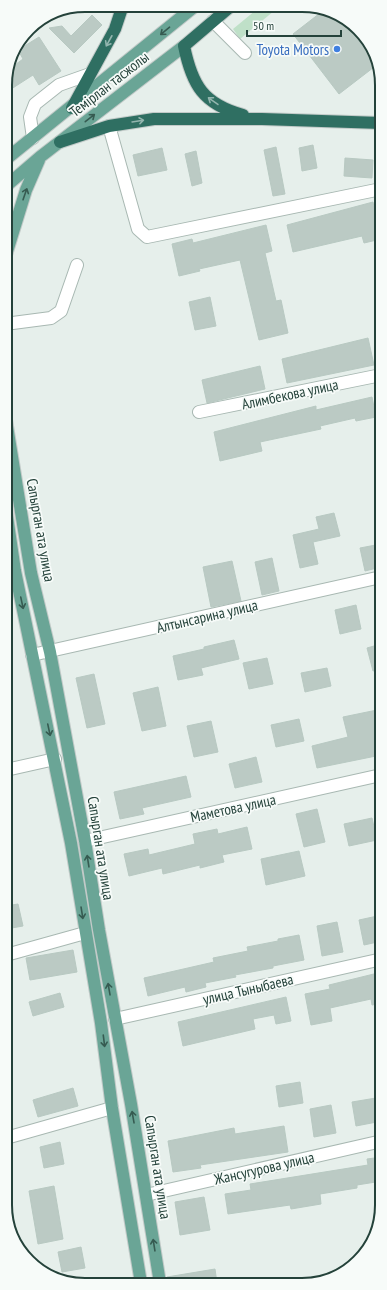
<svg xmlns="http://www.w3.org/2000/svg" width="387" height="1290" viewBox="0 0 387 1290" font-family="'PT Sans Narrow',sans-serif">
<rect width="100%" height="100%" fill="#e6efeb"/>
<!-- green -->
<path fill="#bfe0c8" d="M261 6H280L240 39 233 29Z"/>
<!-- building -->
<path fill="#bbcac4" stroke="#b8c9c2" d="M324 10 359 28 378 64 339 94 293 34Z
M92 15 102 25 74 53 49 28 62 26 71 36Z
M39 37 61 71 39 85 33 75 5 93V80L8 70 23 59 18 50Z
M313 145 317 168 302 171 299 148Z
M276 147 285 194 273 196 264 150Z
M162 148 167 170 138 176 133 155Z
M196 151 202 183 192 186 185 154Z
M345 158 373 160 372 178 344 176Z
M373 202 381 239 364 243 362 236 293 252 287 225Z
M266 225 272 251 265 253 276 301 281 300 288 333 259 340 240 260 199 269 200 271 179 276 172 244 192 239 193 243Z
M210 297 216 326 195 330 189 302Z
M368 338 374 365 287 383 282 359Z
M260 366 265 389 207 403 202 380Z
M372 397 376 417 356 421 355 418 320 426 321 429 260 442 262 451 220 461 214 432 316 406V410Z
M334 513 340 536 313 542 318 564 300 568 293 535 319 529 316 517Z
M381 544V567L365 571 360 548Z
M272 558 279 591 262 595 255 562Z
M232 561 241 601 211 607 203 567Z
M356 605 361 629 340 634 335 610Z
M234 640 239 659 201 668 203 675 178 680 173 656 204 649V647Z
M381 644V669L373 671 367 648Z
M267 658 273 684 249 689 243 663Z
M327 668 331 686 305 692 301 673Z
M94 674 105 724 87 728 76 678Z
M158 687 166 726 142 731 133 693Z
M377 710 381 727V755L317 768 312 746 348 737 343 717Z
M299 719 304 741 276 747 271 725Z
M211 721 218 752 194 757 187 726Z
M256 757 262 782 235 788 229 764Z
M186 776 191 797 142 808 144 814 120 819 114 792Z
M317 809 325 842 304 847 296 814Z
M372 818 377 840 349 846 344 824Z
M247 827 252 849 222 855 224 862 200 868V865L163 874 162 868 129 876 124 854 148 849 149 855 195 844 193 834 217 829 218 834Z
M299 851 305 876 266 885 261 859Z
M18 904 23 926 6 929V906Z
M382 915V941L364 945 359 920Z
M337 922 343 952 322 956 317 926Z
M299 935 304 960 273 966V968L235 975 236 977 205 983 206 987 186 992 185 987 148 996 144 978 214 962 213 958 248 951 247 947 278 941V939Z
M73 950 77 972 30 980 26 958Z
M382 972V1003L372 1005 371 999 330 1008 332 1021 311 1025 305 994 330 989 329 985Z
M60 993 64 1007 33 1016 29 1002Z
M286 997 291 1021 276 1024 274 1015 253 1019 255 1029 183 1046 178 1022Z
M300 1082 303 1103 279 1107 276 1086Z
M73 1088 78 1106 38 1117 33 1100Z
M382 1097V1121L356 1126 352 1102Z
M331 1105 336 1133 314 1137 310 1109Z
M284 1126 288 1152 200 1165 201 1168 173 1172 168 1141 234 1128 235 1134Z
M60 1142 64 1164 44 1168 40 1147Z
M382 1157V1181L357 1185V1188L320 1194 321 1204 291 1209 290 1205 228 1214 225 1194 251 1190 250 1184 368 1165 367 1159Z
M54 1186 63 1239 38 1244 29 1191Z
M204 1197 210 1230 180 1235 175 1202Z
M81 1247 85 1268 62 1272 58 1252Z
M215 1269 217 1283H167V1277Z"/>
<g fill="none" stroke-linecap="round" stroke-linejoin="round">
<defs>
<path id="minor" d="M213 21 245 53
M109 126 138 229 147 237 381 189
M33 138 30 117 35 104 59 85 90 74
M5 324 51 318 61 311 77 265
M199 412 381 375
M32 655 381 577
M6 770 55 759
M85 841 381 775
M6 955 85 933
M115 1019 382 959
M6 1138 112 1108
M146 1195 382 1141"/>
<path id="major" d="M5 160 195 6
M5 187 40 157 184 46
M5 258 26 190 39 160
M6 420 31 573 50 652 85 841 99 930 131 1104 160 1283
M6 509 15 571 71 843 101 1023 112 1108 141 1283"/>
<path id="highway" d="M231 6 184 46C192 85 203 104 243 115
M72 108 115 29 123 5
M60 142 109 126 154 119H262L381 123"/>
</defs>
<!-- minor casing -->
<use href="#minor" stroke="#a8b8b2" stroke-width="14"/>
<!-- major casing -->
<use href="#major" stroke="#c2cac8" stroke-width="14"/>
<!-- highway casing -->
<use href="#highway" stroke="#c2cac8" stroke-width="14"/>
<!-- minor -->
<use href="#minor" stroke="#fff" stroke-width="12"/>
<!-- major -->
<use href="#major" stroke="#6aa596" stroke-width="12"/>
<!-- highway -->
<use href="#highway" stroke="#2f6f62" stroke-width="12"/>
</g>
<!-- one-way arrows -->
<defs><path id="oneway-shaft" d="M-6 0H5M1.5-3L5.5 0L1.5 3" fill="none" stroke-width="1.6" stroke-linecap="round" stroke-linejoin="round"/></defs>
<g stroke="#365b51">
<use href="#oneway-shaft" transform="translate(165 31) rotate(140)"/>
<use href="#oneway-shaft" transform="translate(90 118) rotate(-38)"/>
<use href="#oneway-shaft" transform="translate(25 194) rotate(-71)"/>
<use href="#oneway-shaft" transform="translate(22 603) rotate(78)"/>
<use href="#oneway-shaft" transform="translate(49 730) rotate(78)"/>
<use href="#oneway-shaft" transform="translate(88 861) rotate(-99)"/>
<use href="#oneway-shaft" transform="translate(82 913) rotate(81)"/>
<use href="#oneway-shaft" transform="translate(109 989) rotate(-100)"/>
<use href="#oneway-shaft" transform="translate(104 1041) rotate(83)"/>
<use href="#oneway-shaft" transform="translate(133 1117) rotate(-100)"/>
<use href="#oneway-shaft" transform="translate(154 1245) rotate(-99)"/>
</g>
<g stroke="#93b5ae">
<use href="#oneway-shaft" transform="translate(109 41) rotate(119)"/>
<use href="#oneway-shaft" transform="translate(213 101) rotate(-145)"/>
<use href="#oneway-shaft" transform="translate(138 121) rotate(-9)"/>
</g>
<!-- markers -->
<circle fill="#3f7fe0" stroke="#f7fbf9" stroke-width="1.5" cx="337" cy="49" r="4"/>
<g text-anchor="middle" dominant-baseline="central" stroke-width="3.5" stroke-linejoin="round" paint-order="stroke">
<!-- shop labels -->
<g font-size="15" fill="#366cbe" stroke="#f7fbf9" text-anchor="end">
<text x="329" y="49">Toyota Motors</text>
</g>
<!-- street labels -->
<g font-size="15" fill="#24423a" stroke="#f7fbf9">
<text transform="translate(109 84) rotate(-38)">Темірлан тасжолы</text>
<text transform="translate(290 394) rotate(-12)">Алимбекова улица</text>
<text transform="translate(41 530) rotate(80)">Сапырган ата улица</text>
<text transform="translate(207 616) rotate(-13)">Алтынсарина улица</text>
<text transform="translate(233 808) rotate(-12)">Маметова улица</text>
<text transform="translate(101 848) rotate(81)">Сапырган ата улица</text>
<text transform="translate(248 989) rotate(-13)">улица Тыныбаева</text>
<text transform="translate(158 1167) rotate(81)">Сапырган ата улица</text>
<text transform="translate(264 1168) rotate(-13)">Жансугурова улица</text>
</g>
</g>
<!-- crop -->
<path d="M0 0H387V1290H0ZM85 12H302A73 73 0 0 1 375 85V1205A73 73 0 0 1 302 1278H85A73 73 0 0 1 12 1205V85A73 73 0 0 1 85 12Z" fill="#f7fbf9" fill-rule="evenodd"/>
<path fill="none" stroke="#24423a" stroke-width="2" d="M85 12H302A73 73 0 0 1 375 85V1205A73 73 0 0 1 302 1278H85A73 73 0 0 1 12 1205V85A73 73 0 0 1 85 12Z"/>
<!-- scale -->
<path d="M247 30v6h94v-6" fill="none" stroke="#24423a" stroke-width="2"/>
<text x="253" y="30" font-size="12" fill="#24423a" stroke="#f7fbf9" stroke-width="3" paint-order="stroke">50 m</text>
</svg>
